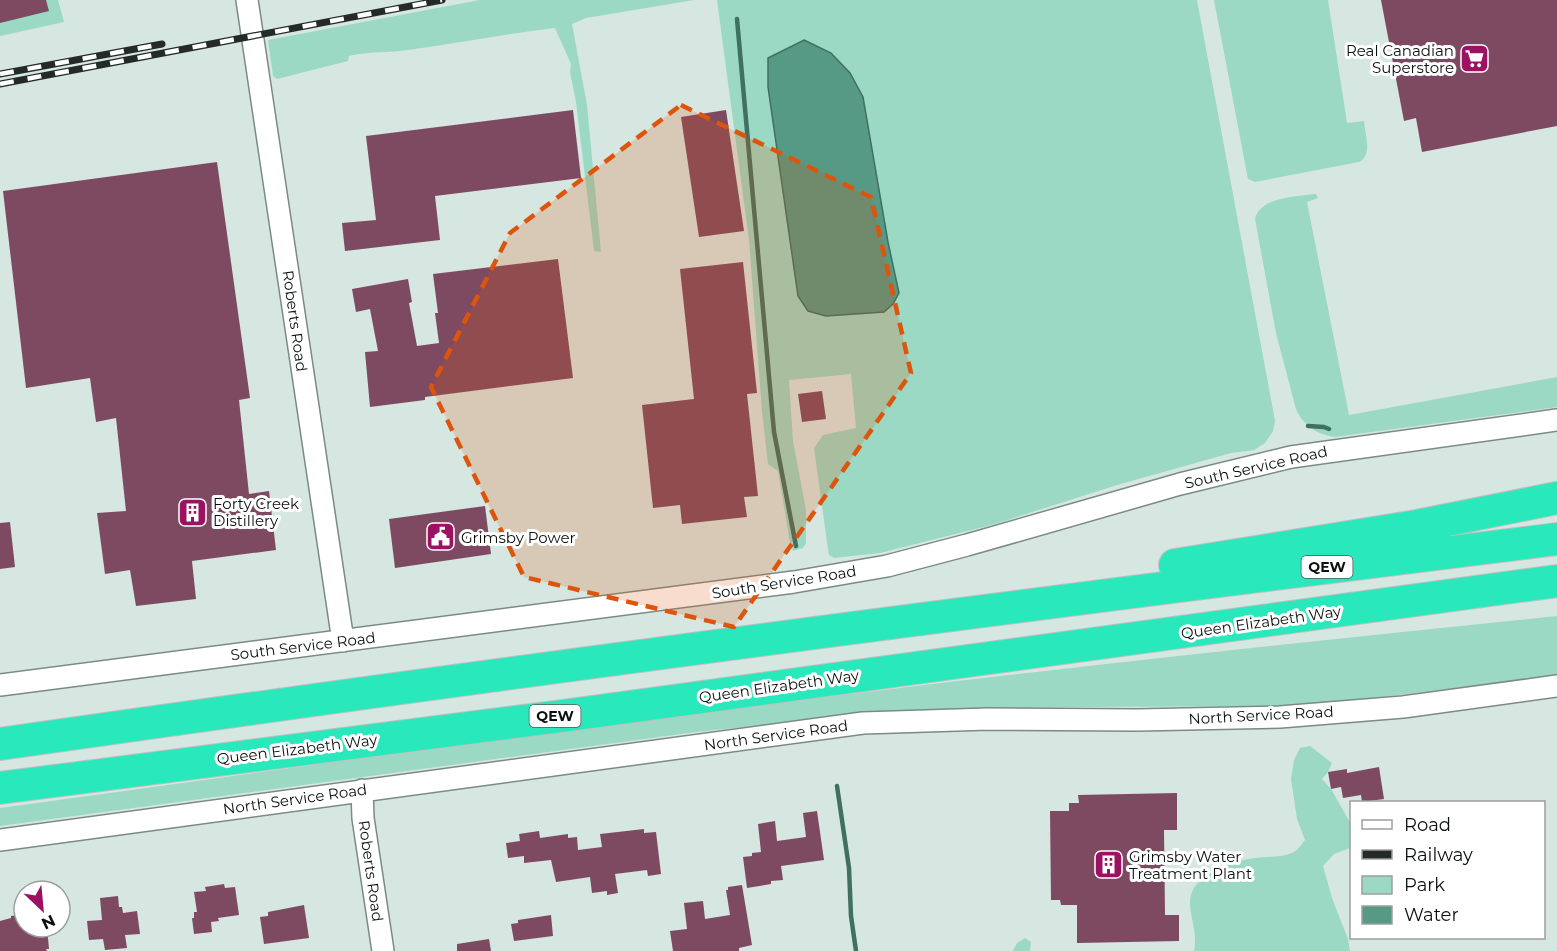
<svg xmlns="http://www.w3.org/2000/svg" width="1557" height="951" viewBox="0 0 1557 951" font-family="Montserrat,sans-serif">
<rect width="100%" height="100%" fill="#d6e6e0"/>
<!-- green -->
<path fill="#9bd9c5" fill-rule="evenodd" d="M0 0H58L64 22 0 36Z
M480 0H694L586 18 572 24 587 105 601 252 594 251 576 102 570 72 571 64 555 28C506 34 457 43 408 50 389 53 368 51 349 56L348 61 277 79 273 76 268 40Z
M717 0H1197L1275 421 1273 431 1265 443 1254 450 1231 453 1117 485 995 524 880 553 834 558 829 555 828 549 814 448 823 435 856 428 851 374 789 380 793 441 806 510V543L803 548 793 551 790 543 778 471 768 464 762 411 749 240ZM888 242 899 293 884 312Z
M1214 0H1328L1347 123 1364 121C1365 135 1373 155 1359 162L1255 182 1248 179Z
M1313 194H1316L1318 198 1307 202 1349 415 1557 377V407L1335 437C1317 434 1304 427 1296 409L1276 333 1255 219C1260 197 1295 197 1313 194Z
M1557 616V675L1310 706 1061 707 901 711 696 732 0 826V808C294 768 588 725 883 690 1107 663 1332 639 1557 616Z
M1310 746 1332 763 1328 772 1322 779 1331 789 1351 824V845L1350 848 1334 854 1323 866 1332 898 1348 939 1350 951H1194C1199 930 1185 908 1192 892 1199 873 1237 860 1255 858 1267 856 1281 858 1292 853 1298 850 1301 845 1305 840L1297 819 1291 779 1294 760 1300 748Z
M1025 938 1031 942 1030 951H1013L1017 943Z"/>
<!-- water -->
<path fill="#569984" stroke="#407061" stroke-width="1.5" d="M804 40 831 53 850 73 863 97 888 242 899 293 893 304 884 312 826 316 808 311 798 296 768 87V58Z"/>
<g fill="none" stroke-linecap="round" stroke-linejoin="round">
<!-- stream -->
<path stroke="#407061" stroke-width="4.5" d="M737 19 774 432 796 546
M1308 426 1324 427 1329 429
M837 786 849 868 851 916 856 951"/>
</g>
<!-- building -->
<path fill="#7d4a61" d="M0 0H46L49 11 0 23Z
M1381 0H1557V126L1422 152 1416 118 1404 121Z
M573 110 581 178 435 196 440 240 345 251 342 223 376 220 366 136Z
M726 110 744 231 699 237 681 117Z
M217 162 250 398 239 400 249 494 269 491 276 550 192 561 196 599 136 606 130 570 105 574 97 513 126 511 116 418 96 422 90 378 26 388 3 191Z
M558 259 573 378 425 397V400L370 407 365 352 378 351 370 309 356 312 352 289 408 279 412 302 409 303 417 346 439 343 435 313H438L433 274Z
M743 262 757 393 747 394 758 496 744 497 747 517 682 524 680 505 653 508 642 405 694 399 680 269Z
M822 391 826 419 802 422 798 394Z
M485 506 491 554 395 568 389 519Z
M10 522 15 567 0 569V523Z
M1379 767 1384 799 1362 802 1361 795 1343 798 1341 787 1331 789 1328 772 1347 769V773Z
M1177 793V830H1164L1165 915H1179V941L1077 943V905H1061L1060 900H1051L1050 811H1069V803H1079L1078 795Z
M817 811 824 860 781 866 783 880 771 881V884L747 888 743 857 752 856V853L761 852 758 824 775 821 777 841 806 837 803 813Z
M644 829V833L656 832 661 874 648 876 647 870 615 874 618 893 607 895V891L592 893 590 877 556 882 551 860 524 863V856L508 858 506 843 520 841 519 834 539 831 540 838 568 834V838L577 837 578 850 602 847 600 834Z
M224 884 225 888 235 887 239 915 218 918 219 921 211 922 212 932 194 934 192 918H194V912H197L194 892 206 891 205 887Z
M742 885 752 945 739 948V951H673L670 931 687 929 684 903 703 901 705 919 730 915 726 890H728V887Z
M118 896 119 907H122L123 913 137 911 140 934 125 935 127 948 105 950 103 939 89 940 87 921 102 920 100 898Z
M304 905 309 938 264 944 260 917 268 916V912Z
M24 914V927H47L49 949H46L47 951H0V921L11 918V916Z
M551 915 553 936 514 941 511 924 518 923V920Z
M489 939 491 951H457V944Z"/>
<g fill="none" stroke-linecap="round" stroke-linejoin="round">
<defs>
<path id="minor" d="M247 0 343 641
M0 685 794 582 887 566 967 545 1180 484 1291 457 1557 420
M362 790 363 818 383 951
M0 840 863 723 988 719 1138 720 1280 717 1403 707 1557 686"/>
<path id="highway" d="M1175 565 1417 526 1557 498
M0 744C518 670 1037 603 1557 539
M0 788 562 716 1557 581"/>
</defs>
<!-- minor casing -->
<use href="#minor" stroke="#7c8a85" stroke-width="24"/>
<!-- highway casing -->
<use href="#highway" stroke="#c0c1c0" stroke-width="34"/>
<!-- minor -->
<use href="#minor" stroke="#fff" stroke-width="21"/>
<!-- highway -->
<use href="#highway" stroke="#28e8bc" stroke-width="32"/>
<defs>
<path id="rail" d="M0 74 162 44
M0 84 442 0"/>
</defs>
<!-- rail casing -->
<use href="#rail" stroke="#232a27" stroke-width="7"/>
<!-- rail -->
<use href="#rail" stroke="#fff" stroke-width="4.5" stroke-dasharray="14" stroke-linecap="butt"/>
</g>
<!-- marked area -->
<path fill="#dd550c" fill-opacity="0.2" stroke="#dd550c" stroke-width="4.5" stroke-dasharray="12 8" stroke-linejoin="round" d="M681 105 871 197 911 373 734 627 524 577 431 387 510 233Z"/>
<!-- icons -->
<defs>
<symbol id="supermarket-square" viewBox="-11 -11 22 22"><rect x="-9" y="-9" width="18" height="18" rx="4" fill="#9c1262" stroke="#fff"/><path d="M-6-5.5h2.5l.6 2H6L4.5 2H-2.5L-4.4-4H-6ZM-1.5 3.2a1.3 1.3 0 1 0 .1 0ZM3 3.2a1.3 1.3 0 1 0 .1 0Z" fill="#fff"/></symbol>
<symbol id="building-square" viewBox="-11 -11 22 22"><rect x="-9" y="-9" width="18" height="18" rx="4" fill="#9c1262" stroke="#fff"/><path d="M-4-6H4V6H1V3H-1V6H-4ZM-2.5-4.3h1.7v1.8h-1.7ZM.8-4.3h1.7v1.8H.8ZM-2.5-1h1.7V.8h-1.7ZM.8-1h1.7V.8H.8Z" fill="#fff"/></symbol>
<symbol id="civic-square" viewBox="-11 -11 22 22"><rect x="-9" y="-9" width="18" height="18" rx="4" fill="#9c1262" stroke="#fff"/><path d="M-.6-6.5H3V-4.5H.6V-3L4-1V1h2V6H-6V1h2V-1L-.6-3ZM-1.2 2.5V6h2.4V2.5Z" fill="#fff"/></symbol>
</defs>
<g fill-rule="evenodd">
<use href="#supermarket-square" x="1458" y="42" width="33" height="33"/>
<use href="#building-square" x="176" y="496" width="33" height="33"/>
<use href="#civic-square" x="424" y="520" width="33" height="33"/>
<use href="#building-square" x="1092" y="848" width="33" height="33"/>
</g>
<g text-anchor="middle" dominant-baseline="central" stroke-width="6" stroke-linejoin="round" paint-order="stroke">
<!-- shield labels -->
<g fill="#fff" stroke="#545856" stroke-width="1.5">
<rect x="1301.5" y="556" width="51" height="22" rx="4.5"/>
<rect x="529.5" y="705" width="51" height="22" rx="4.5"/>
</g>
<g font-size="14" font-weight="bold" fill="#0b100e">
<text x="1327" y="567">QEW</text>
<text x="555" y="716">QEW</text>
</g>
<!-- poi labels -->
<g font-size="15" fill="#0b100e" stroke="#fff" text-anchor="start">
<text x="1454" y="50" text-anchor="end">Real Canadian<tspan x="1454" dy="17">Superstore</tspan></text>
<text x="213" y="503">Forty Creek<tspan x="213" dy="17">Distillery</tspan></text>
<text x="461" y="537">Grimsby Power</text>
<text x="1129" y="856">Grimsby Water<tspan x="1129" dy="17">Treatment Plant</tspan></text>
</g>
<!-- street labels -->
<g font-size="15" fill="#0b100e" stroke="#fff">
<text transform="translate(295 321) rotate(82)">Roberts Road</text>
<text transform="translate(1256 467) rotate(-13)">South Service Road</text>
<text transform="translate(784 582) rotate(-9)">South Service Road</text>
<text transform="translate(1261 622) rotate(-8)">Queen Elizabeth Way</text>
<text transform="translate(303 646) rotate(-7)">South Service Road</text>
<text transform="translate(779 686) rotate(-8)">Queen Elizabeth Way</text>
<text transform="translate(1261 715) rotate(-3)">North Service Road</text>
<text transform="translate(776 735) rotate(-8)">North Service Road</text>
<text transform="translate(297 749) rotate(-7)">Queen Elizabeth Way</text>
<text transform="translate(295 799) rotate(-8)">North Service Road</text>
<text transform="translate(371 871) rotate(82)">Roberts Road</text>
</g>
</g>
<!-- legend -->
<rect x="1350" y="801" width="195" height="138" fill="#ffffff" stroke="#9d9f9f" stroke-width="1.5"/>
<rect x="1362" y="820" width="30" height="9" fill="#ffffff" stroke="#9d9f9f" stroke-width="1.5"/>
<text x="1404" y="831" font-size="18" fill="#0b100e">Road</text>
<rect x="1362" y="850" width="30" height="9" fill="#232a27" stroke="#9d9f9f" stroke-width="1.5"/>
<text x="1404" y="861" font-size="18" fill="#0b100e">Railway</text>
<rect x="1362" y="876" width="30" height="18" fill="#9bd9c5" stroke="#9d9f9f" stroke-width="1.5"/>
<text x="1404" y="891" font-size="18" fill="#0b100e">Park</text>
<rect x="1362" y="906" width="30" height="18" fill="#569984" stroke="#9d9f9f" stroke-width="1.5"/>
<text x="1404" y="921" font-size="18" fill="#0b100e">Water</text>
<!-- north arrow -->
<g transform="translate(42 909) rotate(154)"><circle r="28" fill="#ffffff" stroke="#9d9f9f" stroke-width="1.5"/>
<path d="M0-4.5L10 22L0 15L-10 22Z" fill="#9c1262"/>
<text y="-9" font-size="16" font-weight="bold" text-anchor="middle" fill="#0b100e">N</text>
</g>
</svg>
